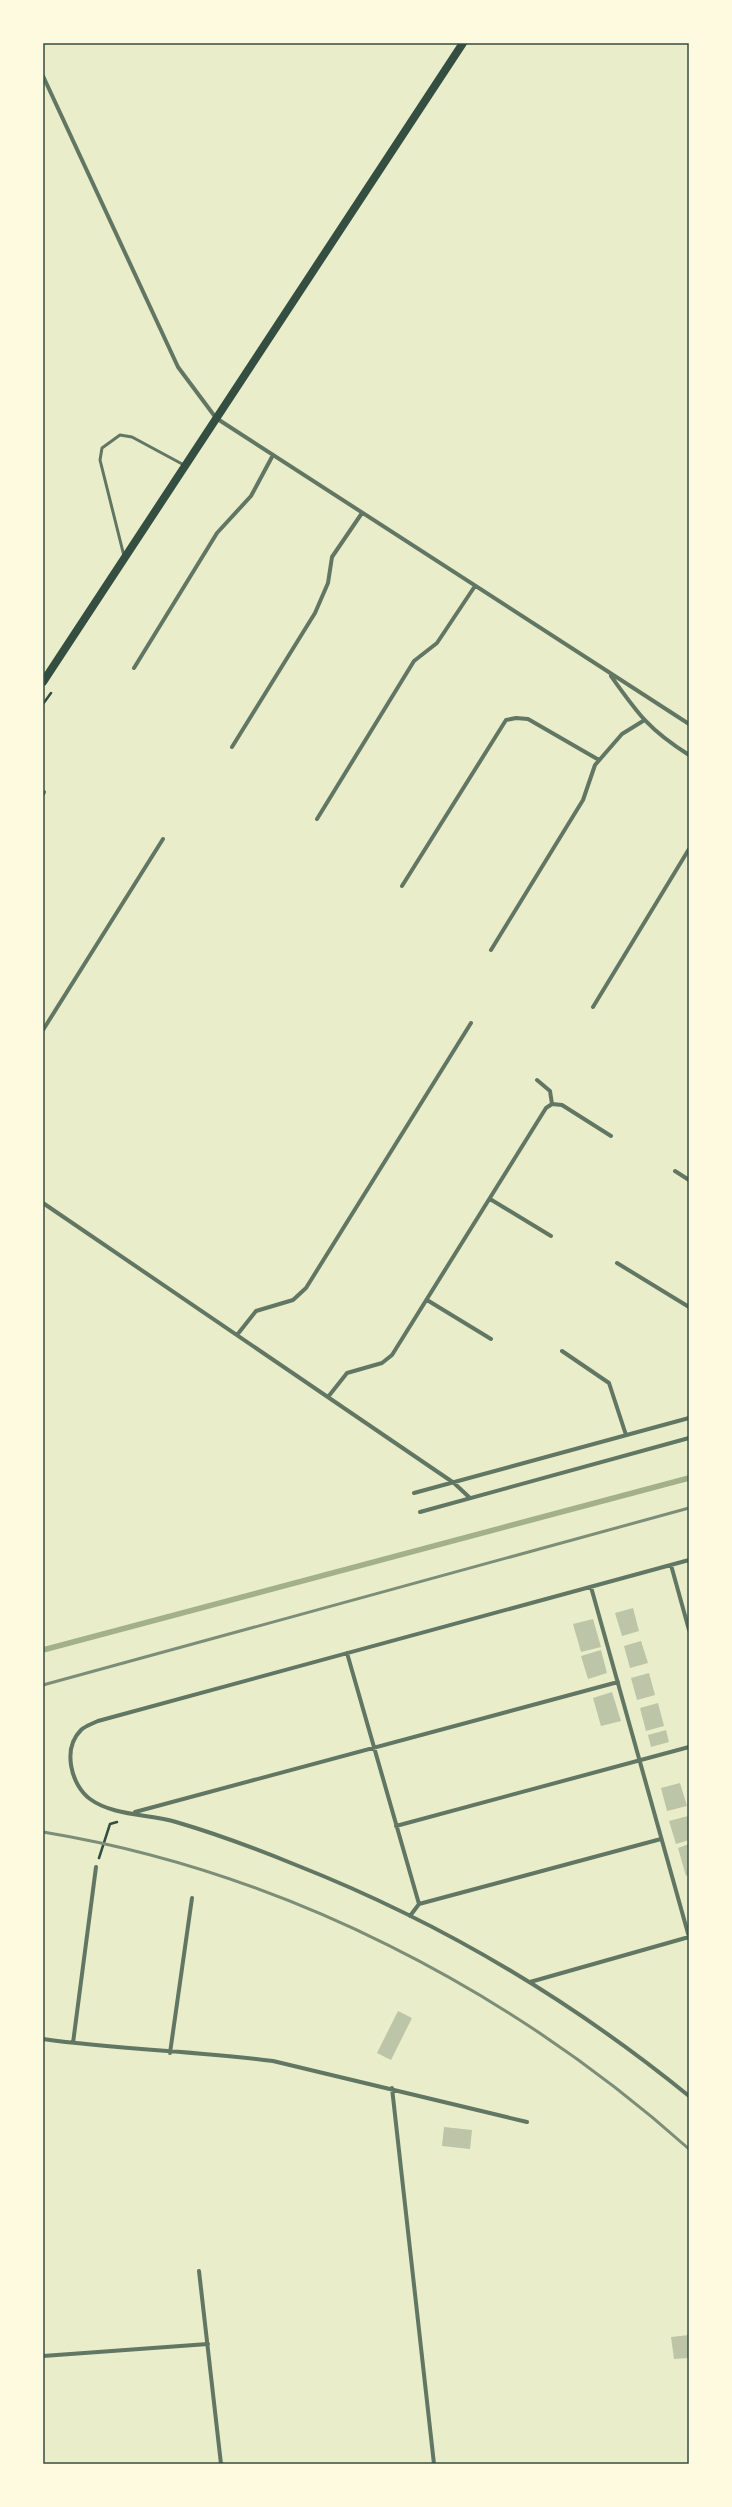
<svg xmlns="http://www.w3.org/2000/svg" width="732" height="2507" viewBox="0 0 732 2507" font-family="Lato,sans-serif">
<rect width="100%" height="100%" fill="#e9edc9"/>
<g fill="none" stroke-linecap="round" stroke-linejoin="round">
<!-- stream -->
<path stroke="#a3b18a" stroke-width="5.5" d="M43 1650 689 1478"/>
</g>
<!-- building -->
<path fill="#bcc5a7" d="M633 1608 639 1631 622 1636 615 1613Z
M593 1619 601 1647 581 1652 573 1624Z
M641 1641 648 1663 630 1668 624 1646Z
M601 1650 607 1673 588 1679 581 1656Z
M649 1673 655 1695 637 1700 631 1678Z
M612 1692 621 1721 601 1726 593 1698Z
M658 1703 664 1726 646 1731 640 1708Z
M666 1730 669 1742 651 1747 648 1735Z
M680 1783 687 1806 667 1811 661 1788Z
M688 1816 689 1840 676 1844 669 1821Z
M689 1844V1875L686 1876 678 1848Z
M398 2011 412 2018 391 2060 377 2053Z
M444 2127 472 2130 470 2149 442 2146Z
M689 2335V2358L674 2359 671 2337Z"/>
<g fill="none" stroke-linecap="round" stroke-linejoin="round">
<!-- path -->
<path stroke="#344e41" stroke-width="2.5" d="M43 704 51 693
M99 1858 110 1824 117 1822"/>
<!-- service -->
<path stroke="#617663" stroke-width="3" d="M124 556 100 460 102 448 120 435 132 437 184 465"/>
<!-- minor -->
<path stroke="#617663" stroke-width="4" d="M43 76 178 367 216 418 689 724
M134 668 217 533 251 496 273 455
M611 676C638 714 649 730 689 755
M232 747 315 613 328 583 332 557 362 513
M43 794 44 792
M317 819 414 661 437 643 475 586
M402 886 506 720 516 718 528 719 599 760
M491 950 583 800 595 765 622 734 643 721
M593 1007 689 849
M43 1030 163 839
M537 1080 550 1091 552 1104
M675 1171 689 1180
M490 1199 551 1236
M43 1203 454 1483 470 1498
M617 1263 689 1307
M427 1300 491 1339
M237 1335 256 1311 293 1300 306 1288 471 1023
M562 1351 609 1383 626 1435
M328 1397 347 1373 382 1363 392 1355 546 1108 552 1104 562 1105 611 1136
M414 1493 689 1418
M420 1512 689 1438
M689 1560 98 1721C92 1724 85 1726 81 1730 62 1749 71 1785 90 1799 113 1816 149 1814 176 1822 217 1834 257 1849 296 1865 438 1921 571 2000 689 2096
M671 1565 689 1630
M591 1587 689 1937
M347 1653 419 1904 410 1916
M135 1812 618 1682
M396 1826 689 1747
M419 1904 661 1839
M530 1982 689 1937
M43 2039C120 2050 197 2051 273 2061L527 2122
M73 2043 96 1867
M170 2053 192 1898
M392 2088 434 2464
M199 2271 221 2464
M43 2356 208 2344"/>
<!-- secondary -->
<path stroke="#344e41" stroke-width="8" d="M43 682 463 43"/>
<!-- rail -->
<path stroke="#7c8e77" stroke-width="3" d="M43 1685 689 1508
M43 1832C281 1871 510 1989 689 2149"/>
</g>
<!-- border -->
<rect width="732" height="2507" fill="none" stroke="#fefae0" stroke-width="88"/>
<rect x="44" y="44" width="644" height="2419" fill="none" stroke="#344e41" stroke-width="1.5"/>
</svg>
